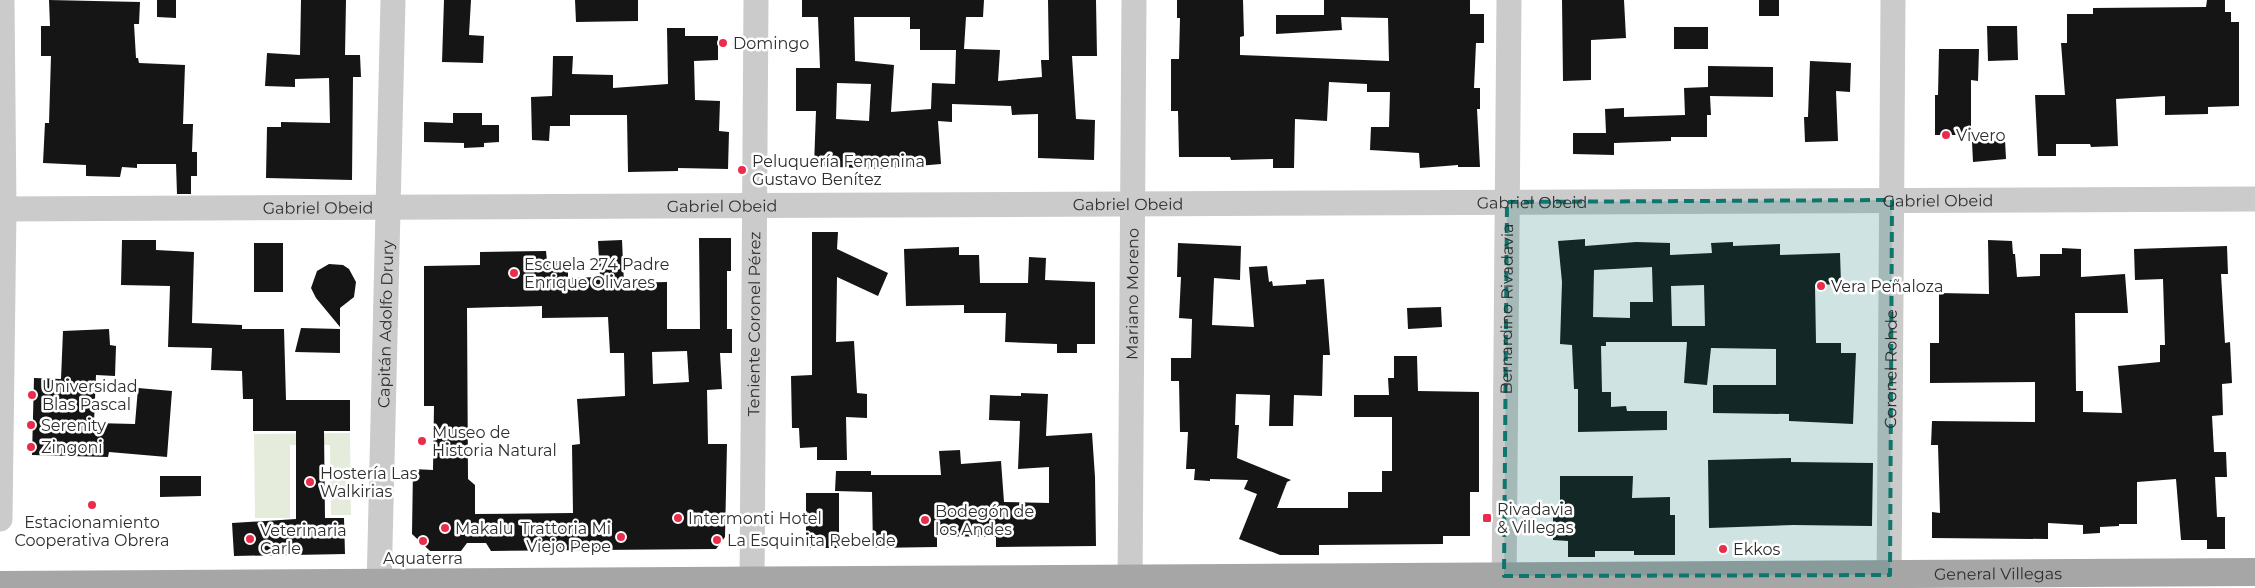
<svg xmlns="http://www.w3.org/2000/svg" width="2255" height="588" viewBox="0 0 2255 588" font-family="Montserrat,sans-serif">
<rect width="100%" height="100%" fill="#fff"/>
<!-- green -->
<path fill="#e6ecdc" d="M350 433 351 515H331L330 445H290V518H255L254 434Z"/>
<!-- building -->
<path fill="#151515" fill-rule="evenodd" d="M49 0 140 2 139 24H134L136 58H138L139 63 185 65 183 124H193L192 152H197V176H191V194H177L176 164H137V168L122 167 120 177 86 176V165L43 163 45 123H49L51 56H41V26H50Z
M157 0H176V18L157 17Z
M301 0H346L345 55H360L361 77H353L352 180 266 178 267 127H281V122L330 123 329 78 295 79V87L265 86 267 53 300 55Z
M444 0H471L469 35 484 36 483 63 442 62Z
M575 0H638V21L576 22Z
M802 0H984L983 17H966L964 49 1000 50 998 81 1042 77 1041 60H1049L1048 0H1096L1097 56H1072L1076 119 1095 120 1094 160 1038 158V114L1012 115 1011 106 952 104V122L938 121 941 164 882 169 814 166 816 111H796V68H820L818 17H802ZM854 17H910V29H920V50H956L955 84 932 83 931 109 891 112 894 65 855 61ZM837 83 871 84 869 121 836 119Z
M1177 0H1243L1244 36 1240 37V55L1389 61 1388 18 1341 17 1342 30 1276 34V15H1324V0H1470V14H1484V43H1476L1474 88H1480V109H1477L1480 167H1458V165L1420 168 1419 153 1370 150 1371 127H1389L1390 92H1367V84L1329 82 1327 121 1295 119 1294 168H1273V159L1231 160 1230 157H1179L1178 111H1171V59H1179L1180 18H1177Z
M1562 0H1624L1626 38 1591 40V80L1563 81Z
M1759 0H1779V16H1759Z
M2207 0H2225V12H2231V22H2239V106L2208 107V114L2165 115V96L2116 99 2118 146 2091 147 2090 144H2056V156H2038L2035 95H2065L2061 43H2067V14H2093V8L2206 7Z
M1987 26H2017L2018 60 1988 61Z
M1674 27H1708V49H1674Z
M667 28H685V36H718V60L694 61 695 100 720 101 719 131 729 132 728 169 678 168V171L628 172 627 115H570V126H550L549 141 532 140 531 97 552 96 553 56H573L572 74 613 75V88L668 84Z
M1939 49H1979L1978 81 1971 80V135H1935V95H1938Z
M1810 61 1851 63 1850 92 1836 91 1838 141 1805 142 1804 117H1808Z
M1708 66 1773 67V97L1710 96 1711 115H1707V137H1671V141L1614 143V155L1573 154V133H1606L1605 109 1624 108V117L1685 115 1684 88 1708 87Z
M453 113H482V125H499V142L484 143V147L464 148V143L424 142V122L453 123Z
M2005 140 2006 159 1973 162 1972 142Z
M812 232H838L837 249 888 273 878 296 837 277 836 342 854 341 857 393 867 394V418L846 417 847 460H817V447L800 448 799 428H792L791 376 812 375Z
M699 238H731V271H727V329H732V353H720L722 389 707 390 708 444H727L725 537 716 549 491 551 486 543H467L461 551H430L412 534 413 469 433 470 434 406H424V266L480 265V252L546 251 547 261H568V278L600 277 598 241 622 240 624 283 667 282V329H700ZM542 306V318L608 317 610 353H624L625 396 577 399 580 444 572 445 573 513 475 514V485L468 479 467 308ZM687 351 689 382 653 384 652 352Z
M1585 239V246L1636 242 1670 243V255L1712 253 1711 243 1733 242V246L1780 244V255L1840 253 1841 284 1815 285 1816 343H1841V353H1856L1853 424 1789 421V414L1713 413V385H1776V349L1711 348 1707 385 1684 383 1687 342H1606V346H1601L1602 392H1611V407L1626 406 1627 411H1667V430L1578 432V389H1574L1572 345 1560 344 1562 282 1558 241ZM1652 267 1653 302H1630V318L1593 317 1594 270ZM1704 285 1705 326H1672L1671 286Z
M122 240H156V250L194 252 192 323 242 325V329H284L286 400H350V431H324L325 518H344L345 554 234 556 232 523 296 519V431H253V399H243L242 371 211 370 212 348 168 347 170 286 121 285Z
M1988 240 2012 241 2013 254H2015L2017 277 2040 276V254H2062V248L2081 249V277L2125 274 2128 313H2075L2076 391H2083V412L2122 413 2118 366 2160 362V345H2165L2163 279 2135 280 2134 249 2227 246 2228 274H2221L2225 343 2230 342 2232 383 2222 384 2223 415 2212 416 2214 452H2226L2227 477H2215L2217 517H2225V549H2207V540H2181L2176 479 2137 482V524H2119V526L2100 527V533L2083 534V525L2048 523V539L1932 538V512L1940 513 1938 445H1931L1932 421 2035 422V382L1930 383V343H1939V293L1989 294Z
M254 243H283V292H254Z
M1178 243 1241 246 1240 280 1214 278 1212 325 1254 327 1249 267 1267 266 1269 282 1272 281 1273 286 1306 284V280L1324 279 1330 355H1323L1322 396 1294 395 1293 426H1269L1270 395 1236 394 1235 425H1239L1237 458 1291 480 1287 482 1277 508H1348V492H1382V471H1392V417H1354V395H1389L1388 378H1394V356H1417L1418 391 1479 392V492H1470V536H1443V544L1319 545V555H1280L1239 539 1257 494 1244 489 1248 480 1210 479V481L1194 480 1195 469H1186L1188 432H1180L1179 381H1171V358H1191L1192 319 1179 318 1181 277H1177Z
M959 247V255H979L980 283H1028L1029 257 1046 258 1045 280 1095 282V344H1077V353H1057V344L1005 342 1006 313H964V305L906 306 904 249Z
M329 264 343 265 349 269 356 282 354 297 340 308V327L316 298 311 288 317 271Z
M1441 307 1442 327 1408 329 1407 308Z
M301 328 340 329V353L295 352Z
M109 329 110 345 116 346 115 376 96 375 94 423 135 424 138 388 172 391 167 457 109 452 108 457 32 455 34 378 61 379 63 331Z
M1021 393 1048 394 1046 436 1092 433 1095 477 1096 546 996 547V537L937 536V547L873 548 872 492 835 491 836 471H871V475H941L939 451 960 450 961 464 1001 461 1004 502 1049 503V467L1018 469 1020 421 989 420 990 395 1021 396Z
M1791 458V462L1873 463 1872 526 1793 525 1709 528 1708 460Z
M160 476H201V496L160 497Z
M1560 476H1633L1632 498 1670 497V515H1675V555H1634V551H1595V557H1568V541L1553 540V511H1560Z
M806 493H839V548H806Z"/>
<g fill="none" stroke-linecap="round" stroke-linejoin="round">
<!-- minor -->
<g stroke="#cbcbcb" stroke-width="25">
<path id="s1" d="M0 209 2255 199"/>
<path d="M0 519 4 209 2 0"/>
<path id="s2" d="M379 588 393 0"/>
<path id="s3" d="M752 588 756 0"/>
<path id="s4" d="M1130 588 1134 0"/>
<path id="s5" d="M1504 588 1509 0"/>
<path id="s6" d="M1889 588 1893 0"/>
</g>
<!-- major -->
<path stroke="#a6a6a6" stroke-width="28" id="s7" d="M0 585 2255 572"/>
</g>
<!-- marked area -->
<path fill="#0f766e" fill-opacity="0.2" stroke="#0f766e" stroke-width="4" stroke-dasharray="10 6" stroke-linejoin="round" d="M1892 200 1890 575 1504 576 1507 202Z"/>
<!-- markers -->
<g fill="#e92d4b" stroke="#fff" stroke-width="2">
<circle cx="723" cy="43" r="5"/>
<circle cx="1946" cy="135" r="5"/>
<circle cx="742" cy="170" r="5"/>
<circle cx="514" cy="273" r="5"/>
<circle cx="1821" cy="286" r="5"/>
<circle cx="32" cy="395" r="5"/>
<circle cx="31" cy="425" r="5"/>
<circle cx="422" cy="441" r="5"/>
<circle cx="31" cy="447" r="5"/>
<circle cx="310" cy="482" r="5"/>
<circle cx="92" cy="505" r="5"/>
<circle cx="678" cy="518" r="5"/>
<rect x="1482" y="513" width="10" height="10" rx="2.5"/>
<circle cx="925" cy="520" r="5"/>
<circle cx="445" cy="528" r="5"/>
<circle cx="621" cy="537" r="5"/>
<circle cx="250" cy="539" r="5"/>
<circle cx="717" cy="540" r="5"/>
<circle cx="423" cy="541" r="5"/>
<circle cx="1723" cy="549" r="5"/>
</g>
<g text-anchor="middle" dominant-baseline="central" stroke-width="5" stroke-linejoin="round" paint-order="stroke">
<!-- poi labels -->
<g font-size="16" fill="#2e2e2e" stroke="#fff" text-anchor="start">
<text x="733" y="43">Domingo</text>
<text x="1956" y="135">Vivero</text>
<text x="752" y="161">Peluquería Femenina<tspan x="752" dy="18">Gustavo Benítez</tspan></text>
<text x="524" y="264">Escuela 274 Padre<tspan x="524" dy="18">Enrique Olivares</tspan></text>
<text x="1831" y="286">Vera Peñaloza</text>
<text x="42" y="386">Universidad<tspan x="42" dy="18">Blas Pascal</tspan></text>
<text x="41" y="425">Serenity</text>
<text x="432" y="432">Museo de<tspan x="432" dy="18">Historia Natural</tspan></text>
<text x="41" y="447">Zingoni</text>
<text x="320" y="473">Hostería Las<tspan x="320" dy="18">Walkirias</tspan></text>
<text x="1497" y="509">Rivadavia<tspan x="1497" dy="18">&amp; Villegas</tspan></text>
<text x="935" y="511">Bodegón de<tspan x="935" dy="18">los Andes</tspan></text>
<text x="688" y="518">Intermonti Hotel</text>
<text x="92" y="522" text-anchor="middle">Estacionamiento<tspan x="92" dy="18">Cooperativa Obrera</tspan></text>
<text x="455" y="528">Makalu</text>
<text x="611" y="528" text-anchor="end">Trattoria Mi<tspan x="611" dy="18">Viejo Pepe</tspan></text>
<text x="260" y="530">Veterinaria<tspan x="260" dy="18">Carle</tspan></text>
<text x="727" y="540">La Esquinita Rebelde</text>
<text x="1733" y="549">Ekkos</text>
<text x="423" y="558" text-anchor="middle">Aquaterra</text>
</g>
<!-- street labels -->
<g font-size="16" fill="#2e2e2e" stroke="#fff">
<text stroke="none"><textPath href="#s1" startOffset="1938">Gabriel Obeid</textPath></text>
<text stroke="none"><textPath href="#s1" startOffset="1532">Gabriel Obeid</textPath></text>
<text stroke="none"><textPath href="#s1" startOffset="1128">Gabriel Obeid</textPath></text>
<text stroke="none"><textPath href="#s1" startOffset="722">Gabriel Obeid</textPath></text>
<text stroke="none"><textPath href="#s1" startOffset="318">Gabriel Obeid</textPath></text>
<text stroke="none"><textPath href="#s4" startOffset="294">Mariano Moreno</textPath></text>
<text stroke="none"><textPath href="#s5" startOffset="279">Bernardino Rivadavia</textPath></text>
<text stroke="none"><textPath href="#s2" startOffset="264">Capitán Adolfo Drury</textPath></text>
<text stroke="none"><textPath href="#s3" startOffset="264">Teniente Coronel Pérez</textPath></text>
<text stroke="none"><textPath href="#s6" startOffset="219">Coronel Rohde</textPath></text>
<text stroke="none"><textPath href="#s7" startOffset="1998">General Villegas</textPath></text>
</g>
</g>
</svg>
